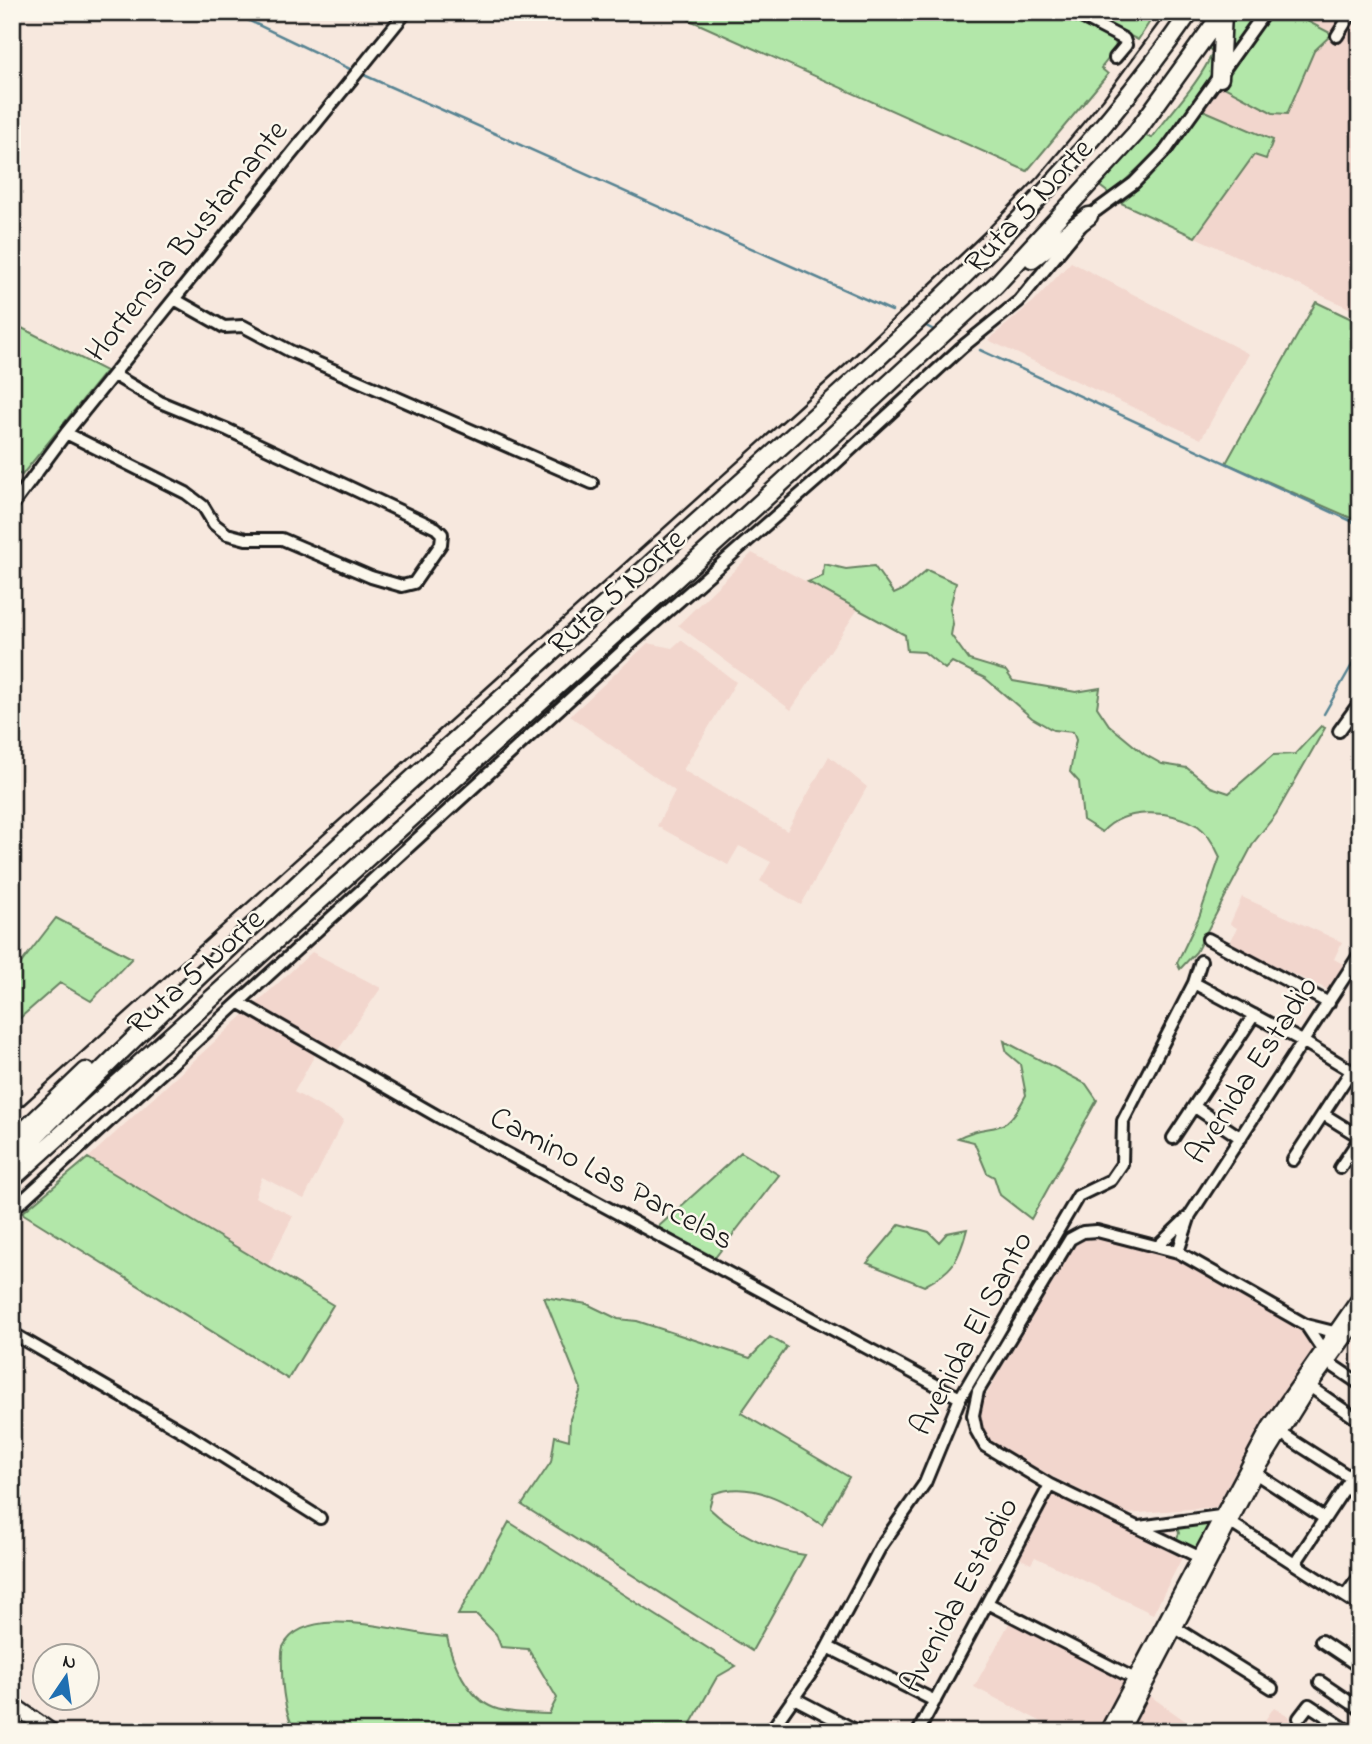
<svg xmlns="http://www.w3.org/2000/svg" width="1372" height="1744" viewBox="0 0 1372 1744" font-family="'Indie Flower',sans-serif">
<rect width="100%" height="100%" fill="#f7e8de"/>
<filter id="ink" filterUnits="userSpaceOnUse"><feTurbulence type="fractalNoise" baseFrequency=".0143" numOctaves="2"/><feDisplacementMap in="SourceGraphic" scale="14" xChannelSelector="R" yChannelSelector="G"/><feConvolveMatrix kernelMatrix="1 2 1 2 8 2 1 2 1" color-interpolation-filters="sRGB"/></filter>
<g filter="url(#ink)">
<!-- built -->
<path fill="#f2d6cd" d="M1271 12H1360V313L1121 203 1148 179 1203 110Z
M1071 262 1249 354 1201 439 988 340 1033 302Z
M752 553 858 609 791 710 678 625Z
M681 640 736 682 683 770 787 831 829 756 867 787 801 905 760 881 771 862 739 846 728 865 657 826 675 791 570 716 648 643 672 648Z
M1242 897 1342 942 1334 959 1343 964 1331 991 1229 945 1237 928 1230 924Z
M312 952 381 988 331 1060 316 1053 294 1092 344 1120 304 1199 262 1177 255 1197 293 1216 268 1265 88 1158Z
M1089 1236 1182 1259 1305 1325 1313 1351 1266 1418 1216 1507 1127 1514 1043 1472 989 1440 981 1431 980 1406 1067 1252 1077 1241Z
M1050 1491 1182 1558 1153 1614 1035 1557 1031 1564 1017 1557Z
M1011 1620 1122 1676 1201 1732H1061L974 1687Z
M1274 1707 1290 1717 1289 1720 1307 1732H1257Z"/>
<!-- green -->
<path fill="#b2e7a9" stroke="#678262" stroke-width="2" d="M672 12H1053L1115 40 1116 49 1101 68 1108 74 1027 171Z
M1084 12H1156L1138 40Z
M1233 12H1258L1223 65 1230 18Z
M1271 12H1290L1332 34 1314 51 1287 114 1273 113 1222 86Z
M1216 31C1216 43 1218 57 1216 69 1209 102 1137 171 1110 194L1097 184 1140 134 1152 138C1173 109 1198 85 1213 52L1206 46Z
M1203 110 1273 140 1266 159 1254 155 1195 237 1121 203 1148 179Z
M1316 302 1360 323V522L1226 463Z
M12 323 106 371 22 475 12 471Z
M824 564 846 569 874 566 894 594 905 589 927 570 956 583 950 608 953 624 951 635 969 660 1006 671 1013 681 1076 692 1100 688 1097 707 1109 725 1144 754 1162 764 1187 768 1211 787 1229 793 1273 755 1295 754 1321 726 1325 728 1276 814 1254 842 1196 952 1180 969 1177 963 1199 917 1220 857C1215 846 1208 833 1198 826 1170 809 1124 807 1102 832L1083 820 1079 782 1070 772 1076 740 1073 732 1053 730 1032 718 985 678 952 662 945 669 924 652 907 651 905 635 808 582 823 576Z
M56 918 132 958 91 1001 60 983 12 1025V975Z
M1004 1041 1086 1084 1097 1100 1031 1219 1000 1195 994 1177 987 1173 974 1142 958 1138C995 1119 1002 1142 1026 1095L1020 1064 1007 1053Z
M741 1152 779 1175 714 1259 658 1227Z
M88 1158 333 1305 288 1379 22 1213Z
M900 1224 929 1232 939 1242 947 1233 967 1229C959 1260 953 1271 924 1286L867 1263Z
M544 1297 587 1304 618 1319 637 1321 750 1358 770 1337 787 1347 741 1413 849 1477 822 1525C790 1503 751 1479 713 1494L709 1508C733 1531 771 1551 805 1555L752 1651 522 1505 551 1462 555 1436 569 1440 570 1419 581 1389Z
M1210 1521 1196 1552 1175 1543 1179 1533 1177 1528Z
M509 1522 736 1666 717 1677 686 1732H296C285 1715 282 1688 282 1669 282 1663 281 1653 283 1647 306 1599 409 1636 447 1637 452 1662 468 1698 494 1708 510 1714 533 1713 549 1714L557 1698 528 1649 501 1647 496 1634 477 1615H458Z"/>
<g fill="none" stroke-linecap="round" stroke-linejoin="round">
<!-- stream -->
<path stroke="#578392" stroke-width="2.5" d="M231 12 352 70
M364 75 892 311
M926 326 938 332
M980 350 1360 525
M1324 714 1360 651"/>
<defs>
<path id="minor" d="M1072 12 1124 39 1126 45 1115 58
M1337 36 1352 12
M176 300 224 327 243 326 290 351 592 483
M66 433 186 493 203 506 214 524 227 534 246 539H282L371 577 402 586 414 583 441 544 442 534 436 528 228 430 160 402 114 375
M12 506 66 433 406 12
M1339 731 1360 702
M1208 939 1329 1003
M1194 983 1304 1042 1360 1076
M240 1003 439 1117 960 1398
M1195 1107 1241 1138
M1323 1114 1360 1137
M1173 1138 1254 1015
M1293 1160 1351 1071
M1340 1168 1360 1138
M12 1210 630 644 825 473 961 348 1019 301 1089 216 1134 183 1166 150 1265 12
M1158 1246 1188 1217
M1178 1252 1190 1215 1359 955
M1306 1325 1322 1349
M12 1333 187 1434 320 1518
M1323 1359 1360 1384
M1309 1386 1360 1421
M1279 1432 1351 1478
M1255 1473 1324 1518
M1139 1527 1220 1516 1360 1606
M1199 1557 1050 1485 985 1446 976 1430 973 1415 978 1391 1070 1239 1083 1232 1097 1231 1178 1252 1306 1325 1334 1332
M1296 1562 1360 1465
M1345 1596 1360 1576
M987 1603 1135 1679
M1174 1627 1272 1688
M1321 1641 1360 1667
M828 1647 935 1701
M1320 1682 1360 1709
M794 1698 859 1732
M1299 1718 1309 1705 1350 1732
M770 1732 821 1659 881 1546 925 1483 960 1398 1078 1196 1111 1180 1122 1164 1123 1121 1194 983 1201 961
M918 1732 1050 1485"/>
<path id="major" d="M12 1704 52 1732
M1107 1732 1270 1427 1360 1298
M1120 1732 1255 1473 1309 1386 1360 1316"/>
<path id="highway" d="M1220 78 1223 12
M1032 259 1089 216
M12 1142 86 1071
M12 1160C229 939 461 735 690 528 869 367 1052 211 1190 12
M12 1179 761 502 996 285 1135 134 1223 12"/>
</defs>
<!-- minor casing -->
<use href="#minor" stroke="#1c1c1c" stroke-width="16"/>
<!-- major casing -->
<use href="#major" stroke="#1c1c1c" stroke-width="19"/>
<!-- highway casing -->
<use href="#highway" stroke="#1c1c1c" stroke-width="21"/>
<!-- minor -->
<use href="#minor" stroke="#fbf7ec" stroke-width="10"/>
<!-- major -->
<use href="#major" stroke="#fbf7ec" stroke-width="14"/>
<!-- highway -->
<use href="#highway" stroke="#fbf7ec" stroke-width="16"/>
<!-- rail -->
<path stroke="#1c1c1c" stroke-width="2.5" d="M12 1115 844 366 987 230 1038 177 1103 99 1167 12"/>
</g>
</g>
<g text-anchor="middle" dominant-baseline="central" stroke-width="5" stroke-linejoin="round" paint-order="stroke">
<!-- street labels -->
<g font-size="32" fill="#1c1c1c" stroke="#fbf7ec">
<text transform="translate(1030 207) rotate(-47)">Ruta 5 Norte</text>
<text transform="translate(188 242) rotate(-51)">Hortensia Bustamante</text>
<text transform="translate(618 593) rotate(-42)">Ruta 5 Norte</text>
<text transform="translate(197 973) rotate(-42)">Ruta 5 Norte</text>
<text transform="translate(1253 1071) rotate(-57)">Avenida Estadio</text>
<text transform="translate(611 1180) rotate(28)">Camino Las Parcelas</text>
<text transform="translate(973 1334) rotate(-62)">Avenida El Santo</text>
<text transform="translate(961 1596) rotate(-62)">Avenida Estadio</text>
</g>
</g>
<!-- margin -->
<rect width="1372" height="1744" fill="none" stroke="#fbf7ec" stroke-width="42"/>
<rect x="21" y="21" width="1330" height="1702" fill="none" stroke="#1c1c1c" stroke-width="2.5" filter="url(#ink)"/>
<!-- north arrow -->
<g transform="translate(66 1677) rotate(13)"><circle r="33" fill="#fbf7ec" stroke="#a29f99" stroke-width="2"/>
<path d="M0-5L12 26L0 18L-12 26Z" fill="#1f6fb2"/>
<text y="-10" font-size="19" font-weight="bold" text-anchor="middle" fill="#1c1c1c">N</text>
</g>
</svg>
